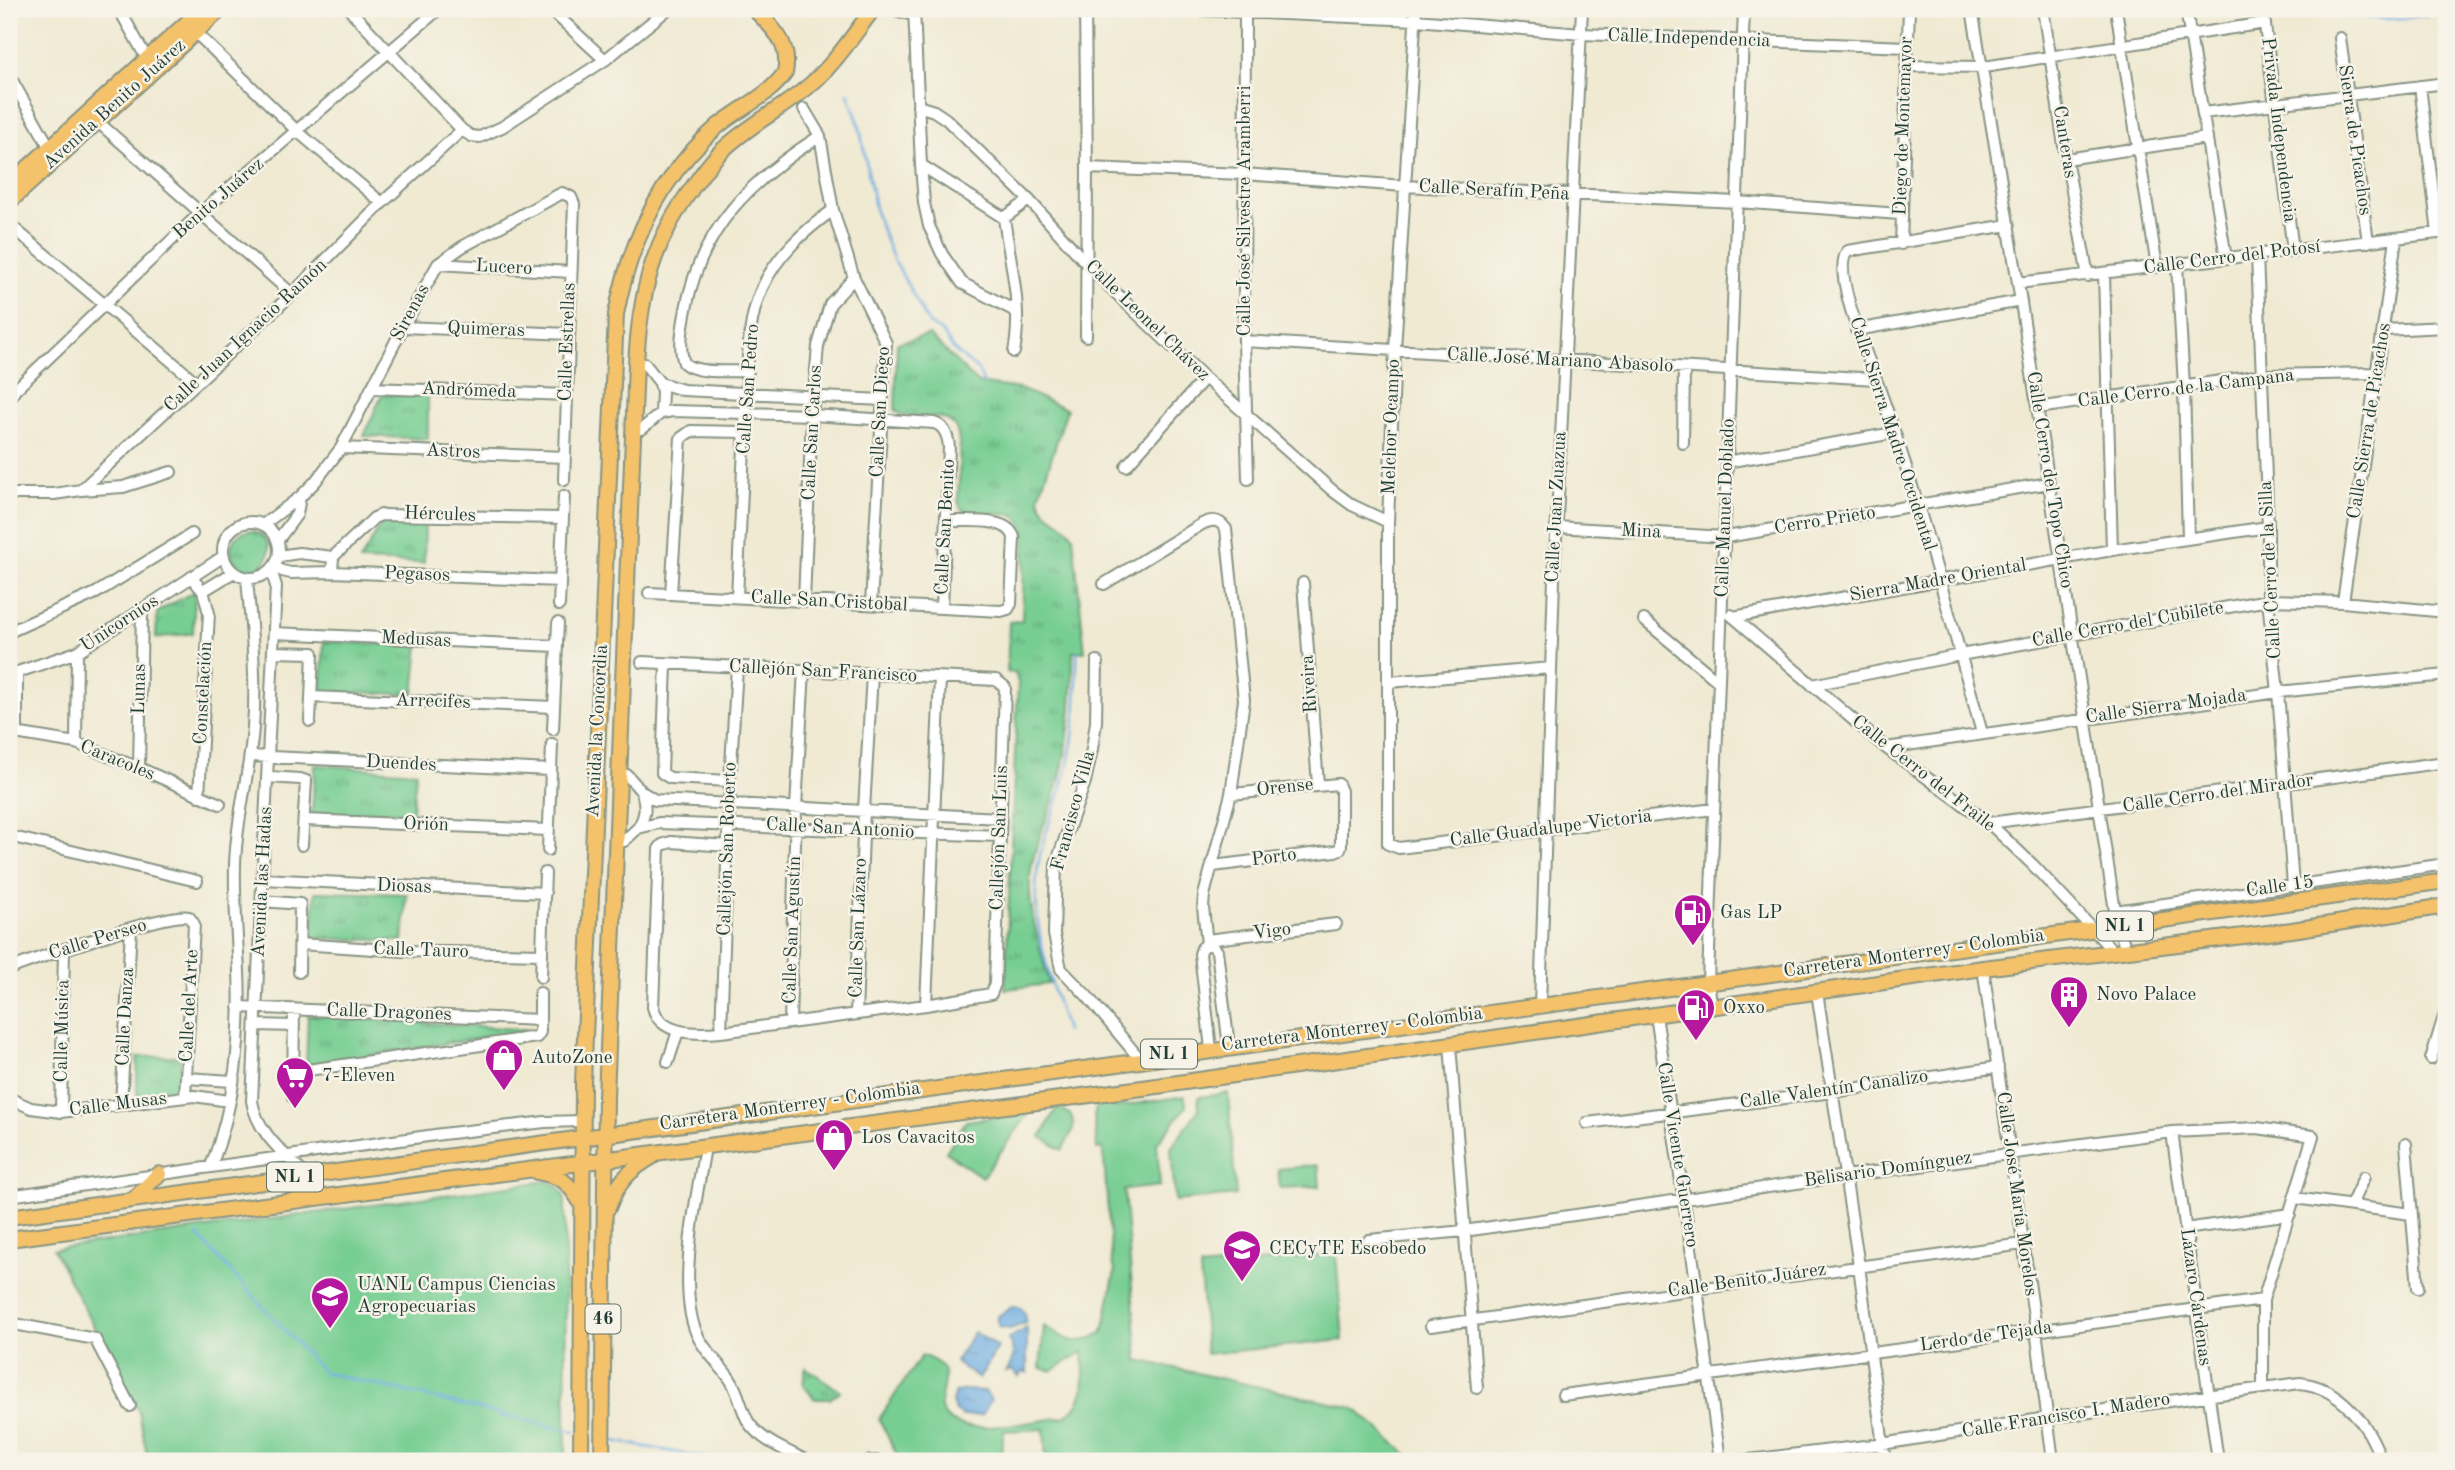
<svg xmlns="http://www.w3.org/2000/svg" width="2455" height="1470" viewBox="0 0 2455 1470" font-family="'Old Standard TT',serif">
<defs>
<pattern id="park-tufts" width="24" height="20" patternUnits="userSpaceOnUse" patternTransform="scale(1.75)"><rect width="24" height="20" fill="#77ce93"/><path d="M3 7l-1-3M5 7V3M7 7l1-3M15 17l-1-3M17 17v-4M19 17l1-3" fill="none" stroke="#61a879"/></pattern>
<pattern id="water-ripples" width="26" height="14" patternUnits="userSpaceOnUse" patternTransform="scale(1.75)"><rect width="26" height="14" fill="#70aee2"/><path d="M2 4q2-2 4 0t4 0M15 11q2-2 4 0t4 0" fill="none" stroke="#5b8fb8"/></pattern>
</defs>
<rect width="100%" height="100%" fill="#f7f3e8"/>
<filter id="ink" filterUnits="userSpaceOnUse"><feTurbulence type="fractalNoise" baseFrequency=".0143" numOctaves="2"/><feDisplacementMap in="SourceGraphic" scale="14" xChannelSelector="R" yChannelSelector="G"/><feConvolveMatrix kernelMatrix="1 2 1 2 8 2 1 2 1" color-interpolation-filters="sRGB"/></filter>
<filter id="wash" filterUnits="userSpaceOnUse"><feTurbulence type="fractalNoise" baseFrequency=".00686" numOctaves="4" result="noise"/><feDisplacementMap in="SourceGraphic" scale="28" xChannelSelector="R" yChannelSelector="G"/><feGaussianBlur stdDeviation="1.57" result="paint"/><feColorMatrix in="noise" values="0 0 0 0 0 0 0 0 0 0 0 0 0 0 0 0 0 1.4 0 .05"/><feComposite in="paint" operator="in"/></filter>
<g filter="url(#wash)">
<rect width="100%" height="100%" fill="#f0ead3"/>
<!-- grass -->
<path fill="#77ce93" stroke="#4b8664" stroke-width="2" d="M1228 1093 1236 1195 1175 1201 1171 1148 1199 1109 1198 1097Z
M1185 1096 1186 1107 1157 1143 1160 1186 1124 1190 1138 1360 1354 1408 1415 1461H1046L1044 1429 1004 1431 1000 1461H900L879 1419 922 1355C928 1358 937 1361 941 1366 954 1382 922 1413 960 1425 982 1432 1040 1420 1064 1417 1089 1402 1084 1377 1083 1352L1052 1371 1040 1368 1044 1326C1069 1341 1076 1348 1103 1332L1115 1270 1112 1263 1103 1148 1097 1149 1094 1116 1098 1101 1115 1098V1107Z
M1057 1107 1071 1115 1074 1123 1072 1132 1062 1150 1041 1137Z
M1030 1112 982 1177 946 1152 966 1121Z
M1318 1165 1320 1186 1280 1188 1278 1169Z
M546 1181 558 1186 565 1198 566 1461H148L139 1412 53 1249Z
M1336 1254 1343 1340 1206 1354 1200 1268Z"/>
<!-- park -->
<path fill="url(#park-tufts)" stroke="#4b8664" stroke-width="2" d="M929 335 978 383 1020 389 1067 409 1039 497C1043 519 1063 518 1073 536L1085 652 1073 651C1073 697 1070 741 1058 785 1049 816 1033 846 1030 878 1028 913 1041 950 1049 984L1005 989 1018 683 1015 673 1007 672 1009 622 1022 621 1025 534 1021 522 1014 515 966 512 961 509 958 501C958 484 964 434 953 424 944 416 931 417 921 417 911 417 902 417 895 410L897 343Z
M382 394 428 395V439L364 436Z
M383 521 425 523 424 563 360 561Z
M231 550a19 19 0 1 1 38 0a19 19 0 1 1-38 0Z
M195 591 193 633 156 638 157 612Z
M324 642 419 645 414 694 321 692Z
M315 765 416 772 412 812 312 814Z
M315 892 407 894 403 941 311 938Z
M308 1015 533 1030 306 1065Z
M181 1056 180 1093 137 1100V1057Z
M805 1367 840 1391 830 1399H815L803 1385Z"/>
<!-- water -->
<path fill="url(#water-ripples)" stroke="#48768b" stroke-width="2" d="M1014 1306C1024 1308 1026 1313 1026 1323L1010 1329 998 1327V1316Z
M1027 1328V1373L1023 1372 1019 1377 1012 1370 1006 1372C1014 1360 1016 1352 1008 1339Z
M974 1332 998 1347 979 1379 955 1362Z
M966 1390 985 1391 991 1400 982 1415 963 1416 955 1411 952 1402 955 1392Z"/>
<g fill="none" stroke-linecap="round" stroke-linejoin="round">
<!-- stream -->
<path stroke="#70aee2" stroke-width="2.5" d="M2347 9C2368 26 2421 17 2446 11
M848 93 859 124 876 214 892 256 929 324 942 332 954 350 978 370 984 384
M1066 1031C1050 979 1029 920 1038 865 1042 837 1055 810 1063 783 1076 741 1077 695 1077 651
M197 1235 323 1372 575 1432
M608 1440 723 1461"/>
</g>
</g>
<g filter="url(#ink)">
<g fill="none" stroke-linecap="round" stroke-linejoin="round">
<defs>
<path id="minor" d="M119 9 147 59
M349 9 462 130 471 136 480 137 502 127 605 60 668 9
M550 9 605 60
M891 9 913 15
M914 9 921 165 924 203 929 226 942 254 962 283 1017 312
M1085 9 1087 168 1086 336
M1178 9 1416 20 1582 34 1907 47
M1245 9 1244 341 1248 479
M1416 9 1395 350 1388 522V844L1399 848 1714 809
M1972 9 2018 283 2115 911 2126 952
M2043 9 2066 159 2088 276
M2116 9 2157 267
M2186 9 2226 258
M2263 9 2293 251
M195 32 297 131 382 203
M2340 38 2368 242
M1906 66 1984 67 2265 23
M9 75 50 148
M2420 86 2438 233
M918 106 934 111 946 119 1029 200 1086 263 1126 303 1205 378 1333 491 1352 505 1388 522
M804 109 820 136 833 210 854 278 886 343 871 604
M2203 113 2446 83
M97 121 292 294
M2066 159 2207 138
M921 165 1004 218 1029 200
M1087 168 1244 174 1404 186 1737 202 1900 214
M1004 218C1010 263 1023 307 1014 352
M9 224 196 382
M1901 244 1909 9
M2257 255 2268 527V600L2278 692 2293 885
M438 264 570 272
M2177 264 2184 386 2188 538
M2104 274 2112 550
M2018 283 2446 232
M403 327 569 334
M1856 330 2021 301
M2384 330 2446 327
M1244 341 1876 379
M636 364H645L660 383 683 390 882 400
M748 371C731 371 695 374 684 363 678 347 683 326 686 309 701 227 752 179 820 136
M660 383 662 392 661 413
M371 388 567 395
M9 400 15 390 200 213 439 9
M2038 408 2262 375 2377 373
M634 429H642L661 413 673 411 812 415 934 423C945 426 948 436 949 447L942 607
M1683 443 1684 368
M341 448 565 457
M1726 462 1894 433
M1126 466 1205 378
M81 490 123 487 171 472
M9 494H54L81 490 292 294 382 203 462 130
M223 550a28 28 0 1 1 56 0a28 28 0 1 1-56 0Z
M264 524 300 497 315 482 341 448 403 327 438 264 462 247 562 193 571 197 574 204 564 480
M1556 527 1726 537 2049 483
M278 540 297 514 300 497
M279 556 299 553 333 557
M274 566 282 571 291 573 332 572 560 581
M271 570 276 586 252 1101C257 1133 285 1154 305 1175
M332 572 333 557 374 518 381 515 563 518
M191 577 203 591 209 613 199 796
M1303 583 1318 785
M1104 584 1202 524C1212 519 1219 519 1226 529L1244 700 1231 794 1204 895 1203 907 1207 944 1202 948 1200 954 1211 1049
M203 591 234 572
M649 593 1001 611 1008 609 1011 604 1014 537C1007 516 966 522 947 521
M671 594 681 438 691 431 744 432
M737 597C740 533 743 469 746 404 748 367 746 323 762 288 777 255 804 231 833 210
M804 600 812 415 818 346 830 304 854 278
M2343 602 2396 239
M559 605 564 496
M1731 615 1886 748 1989 823 2033 865 2115 953
M1733 617 2112 550 2268 527
M1644 620 1719 682
M9 632 96 593 192 534
M274 633 557 646
M273 652 313 653 310 721
M1097 661 1096 722 1092 749 1085 782 1056 864 1054 934 1061 969 1088 997 1139 1058
M642 662 996 680 1005 687 995 984 991 994 926 1005 721 1032C698 1034 660 1036 653 1007L659 849 662 845 671 842 728 846
M666 664 662 773 670 778 730 781
M9 675 77 652 224 556
M1389 682 1551 668
M1812 685 1960 655 2268 600 2343 602 2446 612
M311 697 554 707
M553 729 558 623
M9 732 76 743 139 768 220 804
M17 733V672
M1982 733C1949 614 1918 493 1875 377 1867 355 1830 268 1848 251L2009 225
M76 743 77 652
M1886 748 2278 692 2446 675
M250 756 551 770
M139 768 142 610
M618 775H627L642 792 655 800 1000 818
M268 777 300 779 306 781 302 845
M304 820 548 830
M1989 823 2446 762
M638 828C646 815 646 807 642 792
M9 836 197 881
M616 842 624 841 638 828 659 823 1000 836
M548 850 552 744
M1213 866 1335 851 1340 849 1341 845V791L1338 784 1231 794
M263 879 545 893
M262 901 300 904 299 972
M2115 911 2446 864
M1207 940 1336 924
M300 944 403 951 542 954
M1207 944 1213 946 1217 951 1229 1046
M1983 968 2036 1330 2053 1461
M9 969C36 959 169 911 189 917L194 924 185 1097
M541 977 545 873
M1817 992 1859 1266 1885 1461
M926 1005 940 678
M1540 1006 1554 579 1582 9
M239 1007 540 1020
M1712 1007 1708 983 1710 921C1722 617 1732 313 1744 9
M856 1014 864 810 872 674
M1656 1015 1697 1288 1720 1461
M790 1023 796 807 804 670
M257 1025 294 1026
M721 1032 730 781 737 667
M1450 1044 1477 1388
M2431 1059 2446 1010
M668 1062 678 1031
M294 1072 537 1037 540 1032V993
M187 1078 232 1081
M293 1097 294 1009
M9 1098 31 1108 61 1112 194 1096 229 1101
M121 1104 131 929
M61 1112 64 949
M1587 1123 1833 1092 1998 1067
M2172 1132 2218 1461
M2406 1144 2418 1288
M705 1147C697 1196 677 1286 696 1332 703 1350 719 1363 730 1379 739 1392 741 1410 749 1423 761 1441 788 1451 807 1461
M211 1166C235 1106 242 1035 239 971 237 935 234 900 235 865 236 818 250 773 253 727 257 677 251 627 247 578
M9 1196 442 1134 545 1122 582 1121
M2295 1198 2411 1214
M2351 1205 2364 1177
M2185 1229 2290 1214
M1369 1240 1464 1231 1845 1176 2172 1132 2257 1128 2313 1136 2263 1300V1386
M9 1323 95 1339 130 1406
M1431 1326 2023 1244
M1563 1395 2263 1300
M870 1461H877
M1740 1461 1882 1444 2047 1418 2300 1383C2340 1387 2370 1425 2381 1461
M2352 1461 2379 1456"/>
<path id="major" d="M754 9C773 28 791 43 785 73
M9 185 202 9
M9 202 221 9
M537 1172C562 1177 568 1181 581 1203
M134 1199 159 1174
M608 1208C617 1183 629 1170 652 1157
M9 1217C821 1100 1634 993 2446 881
M9 1239 1150 1087 1983 968 2292 930 2446 906
M581 1461 583 1083 616 314C630 241 661 175 718 126 740 108 769 96 785 73
M602 1461 606 1097 636 364C640 293 652 242 695 184 704 171 714 157 726 147 750 125 779 110 804 90 832 68 852 37 873 9"/>
</defs>
<!-- minor casing -->
<use href="#minor" stroke="#889484" stroke-width="14"/>
<!-- major casing -->
<use href="#major" stroke="#889484" stroke-width="18"/>
<!-- minor -->
<use href="#minor" stroke="#fff" stroke-width="10"/>
<!-- major -->
<use href="#major" stroke="#f3c26a" stroke-width="14"/>
</g>
</g>
<!-- icons -->
<defs>
<symbol id="fuel-pin" viewBox="-11 -11 22 30"><path d="M0 17L-7.5 6A9.5 9.5 0 1 1 7.5 6Z" fill="#b5179e" stroke="#f7f3e8"/><path d="M-5.5-6h7V0h2V4h1.3V-2.5L3-4.5l.8-.8L6-3V5H2.5V1h-1V6h-7ZM-4.2-4.7v3.2H.2V-4.7Z" fill="#fff"/></symbol>
<symbol id="building-pin" viewBox="-11 -11 22 30"><path d="M0 17L-7.5 6A9.5 9.5 0 1 1 7.5 6Z" fill="#b5179e" stroke="#f7f3e8"/><path d="M-4-6H4V6H1V3H-1V6H-4ZM-2.5-4.3h1.7v1.8h-1.7ZM.8-4.3h1.7v1.8H.8ZM-2.5-1h1.7V.8h-1.7ZM.8-1h1.7V.8H.8Z" fill="#fff"/></symbol>
<symbol id="shop-pin" viewBox="-11 -11 22 30"><path d="M0 17L-7.5 6A9.5 9.5 0 1 1 7.5 6Z" fill="#b5179e" stroke="#f7f3e8"/><path d="M-5-2.5h2.3a2.7 3.5 0 0 1 5.4 0H5L5.5 6h-11ZM-1.5-2.5h3a1.5 2.3 0 0 0-3 0Z" fill="#fff"/></symbol>
<symbol id="supermarket-pin" viewBox="-11 -11 22 30"><path d="M0 17L-7.5 6A9.5 9.5 0 1 1 7.5 6Z" fill="#b5179e" stroke="#f7f3e8"/><path d="M-6-5.5h2.5l.6 2H6L4.5 2H-2.5L-4.4-4H-6ZM-1.5 3.2a1.3 1.3 0 1 0 .1 0ZM3 3.2a1.3 1.3 0 1 0 .1 0Z" fill="#fff"/></symbol>
<symbol id="school-pin" viewBox="-11 -11 22 30"><path d="M0 17L-7.5 6A9.5 9.5 0 1 1 7.5 6Z" fill="#b5179e" stroke="#f7f3e8"/><path d="M0-5L7-2L0 1L-7-2ZM-4 1L0 2.5L4 1V4Q0 6-4 4Z" fill="#fff"/></symbol>
<symbol id="university-pin" viewBox="-11 -11 22 30"><path d="M0 17L-7.5 6A9.5 9.5 0 1 1 7.5 6Z" fill="#b5179e" stroke="#f7f3e8"/><path d="M0-5L7-2L0 1L-7-2ZM-4 1L0 2.5L4 1V4Q0 6-4 4Z" fill="#fff"/></symbol>
</defs>
<g fill-rule="evenodd">
<use href="#fuel-pin" x="1671" y="891" width="44" height="60"/>
<use href="#building-pin" x="2047" y="973" width="44" height="60"/>
<use href="#fuel-pin" x="1674" y="986" width="44" height="60"/>
<use href="#shop-pin" x="482" y="1036" width="44" height="60"/>
<use href="#supermarket-pin" x="273" y="1054" width="44" height="60"/>
<use href="#shop-pin" x="812" y="1116" width="44" height="60"/>
<use href="#school-pin" x="1220" y="1227" width="44" height="60"/>
<use href="#university-pin" x="308" y="1274" width="44" height="60"/>
</g>
<g text-anchor="middle" dominant-baseline="central" stroke-width="5" stroke-linejoin="round" paint-order="stroke">
<!-- shield labels -->
<g fill="#f7f3e8" stroke="#60746a" stroke-width="2">
<rect x="2097" y="911.5" width="56" height="29" rx="5"/>
<rect x="1141" y="1039.5" width="56" height="29" rx="5"/>
<rect x="267" y="1162.5" width="56" height="29" rx="5"/>
<rect x="585.5" y="1304.5" width="35" height="29" rx="5"/>
</g>
<g font-size="18" font-weight="bold" fill="#1f3d34">
<text x="2125" y="926">NL 1</text>
<text x="1169" y="1054">NL 1</text>
<text x="295" y="1177">NL 1</text>
<text x="603" y="1319">46</text>
</g>
<!-- street labels -->
<g font-size="19" fill="#1f3d34" stroke="#f7f3e8">
<text transform="translate(1689 39) rotate(2)">Calle Independencia</text>
<text transform="translate(115 105) rotate(-42)">Avenida Benito Juárez</text>
<text transform="translate(1904 126) rotate(-88)">Diego de Montemayor</text>
<text transform="translate(2278 130) rotate(83)">Privada Independencia</text>
<text transform="translate(2354 140) rotate(82)">Sierra de Picachos</text>
<text transform="translate(2064 142) rotate(81)">Canteras</text>
<text transform="translate(1494 191) rotate(3)">Calle Serafín Peña</text>
<text transform="translate(219 199) rotate(-41)">Benito Juárez</text>
<text transform="translate(1245 211) rotate(-90)">Calle José Silvestre Aramberri</text>
<text transform="translate(2232 258) rotate(-7)">Calle Cerro del Potosí</text>
<text transform="translate(504 268) rotate(3)">Lucero</text>
<text transform="translate(411 313) rotate(-62)">Sirenas</text>
<text transform="translate(1147 321) rotate(44)">Calle Leonel Chávez</text>
<text transform="translate(486 330) rotate(2)">Quimeras</text>
<text transform="translate(246 336) rotate(-43)">Calle Juan Ignacio Ramón</text>
<text transform="translate(568 342) rotate(-88)">Calle Estrellas</text>
<text transform="translate(1560 361) rotate(3)">Calle José Mariano Abasolo</text>
<text transform="translate(749 389) rotate(-86)">Calle San Pedro</text>
<text transform="translate(2186 389) rotate(-7)">Calle Cerro de la Campana</text>
<text transform="translate(469 391) rotate(2)">Andrómeda</text>
<text transform="translate(881 412) rotate(-87)">Calle San Diego</text>
<text transform="translate(2370 421) rotate(-81)">Calle Sierra de Picachos</text>
<text transform="translate(1392 427) rotate(-88)">Melchor Ocampo</text>
<text transform="translate(813 433) rotate(-87)">Calle San Carlos</text>
<text transform="translate(1892 434) rotate(72)">Calle Sierra Madre Occidental</text>
<text transform="translate(453 452) rotate(2)">Astros</text>
<text transform="translate(2049 480) rotate(81)">Calle Cerro del Topo Chico</text>
<text transform="translate(1557 507) rotate(-87)">Calle Juan Zuazua</text>
<text transform="translate(1726 508) rotate(-88)">Calle Manuel Doblado</text>
<text transform="translate(440 515) rotate(2)">Hércules</text>
<text transform="translate(1825 521) rotate(-9)">Cerro Prieto</text>
<text transform="translate(946 527) rotate(-87)">Calle San Benito</text>
<text transform="translate(1641 532) rotate(3)">Mina</text>
<text transform="translate(2271 570) rotate(-93)">Calle Cerro de la Silla</text>
<text transform="translate(417 575) rotate(2)">Pegasos</text>
<text transform="translate(1938 581) rotate(-10)">Sierra Madre Oriental</text>
<text transform="translate(829 602) rotate(3)">Calle San Cristobal</text>
<text transform="translate(120 624) rotate(-33)">Unicornios</text>
<text transform="translate(2128 625) rotate(-10)">Calle Cerro del Cubilete</text>
<text transform="translate(416 640) rotate(3)">Medusas</text>
<text transform="translate(823 672) rotate(3)">Callejón San Francisco</text>
<text transform="translate(1310 684) rotate(-94)">Riveira</text>
<text transform="translate(140 689) rotate(-89)">Lunas</text>
<text transform="translate(204 693) rotate(-87)">Constelación</text>
<text transform="translate(433 702) rotate(2)">Arrecifes</text>
<text transform="translate(2166 707) rotate(-8)">Calle Sierra Mojada</text>
<text transform="translate(598 731) rotate(-87)">Avenida la Concordia</text>
<text transform="translate(117 761) rotate(22)">Caracoles</text>
<text transform="translate(401 764) rotate(3)">Duendes</text>
<text transform="translate(1923 774) rotate(38)">Calle Cerro del Fraile</text>
<text transform="translate(1285 788) rotate(-6)">Orense</text>
<text transform="translate(2218 794) rotate(-8)">Calle Cerro del Mirador</text>
<text transform="translate(1074 811) rotate(-75)">Francisco Villa</text>
<text transform="translate(426 825) rotate(2)">Orión</text>
<text transform="translate(840 829) rotate(3)">Calle San Antonio</text>
<text transform="translate(1551 829) rotate(-7)">Calle Guadalupe Victoria</text>
<text transform="translate(1000 838) rotate(-88)">Callejón San Luis</text>
<text transform="translate(728 849) rotate(-88)">Callejón San Roberto</text>
<text transform="translate(1274 858) rotate(-7)">Porto</text>
<text transform="translate(263 882) rotate(-87)">Avenida las Hadas</text>
<text transform="translate(404 887) rotate(2)">Diosas</text>
<text transform="translate(2280 887) rotate(-8)">Calle 15</text>
<text transform="translate(859 928) rotate(-88)">Calle San Lázaro</text>
<text transform="translate(793 930) rotate(-88)">Calle San Agustín</text>
<text transform="translate(1272 932) rotate(-7)">Vigo</text>
<text transform="translate(98 940) rotate(-17)">Calle Perseo</text>
<text transform="translate(421 951) rotate(2)">Calle Tauro</text>
<text transform="translate(1914 954) rotate(-8)">Carretera Monterrey - Colombia</text>
<text transform="translate(190 1006) rotate(-87)">Calle del Arte</text>
<text transform="translate(389 1013) rotate(2)">Calle Dragones</text>
<text transform="translate(126 1017) rotate(-87)">Calle Danza</text>
<text transform="translate(1352 1030) rotate(-7)">Carretera Monterrey - Colombia</text>
<text transform="translate(63 1031) rotate(-89)">Calle Música</text>
<text transform="translate(1834 1090) rotate(-8)">Calle Valentín Canalizo</text>
<text transform="translate(118 1105) rotate(-7)">Calle Musas</text>
<text transform="translate(790 1107) rotate(-8)">Carretera Monterrey - Colombia</text>
<text transform="translate(1677 1155) rotate(81)">Calle Vicente Guerrero</text>
<text transform="translate(1888 1170) rotate(-8)">Belisario Domínguez</text>
<text transform="translate(2016 1194) rotate(82)">Calle José María Morelos</text>
<text transform="translate(1747 1281) rotate(-8)">Calle Benito Juárez</text>
<text transform="translate(2195 1297) rotate(82)">Lázaro Cárdenas</text>
<text transform="translate(1986 1337) rotate(-8)">Lerdo de Tejada</text>
<text transform="translate(2066 1416) rotate(-9)">Calle Francisco I. Madero</text>
</g>
<!-- poi labels -->
<g font-size="19" fill="#1f3d34" stroke="#f7f3e8" text-anchor="start">
<text x="1720" y="913">Gas LP</text>
<text x="2096" y="995">Novo Palace</text>
<text x="1723" y="1008">Oxxo</text>
<text x="531" y="1058">AutoZone</text>
<text x="322" y="1076">7-Eleven</text>
<text x="861" y="1138">Los Cavacitos</text>
<text x="1269" y="1249">CECyTE Escobedo</text>
<text x="357" y="1285">UANL Campus Ciencias<tspan x="357" dy="22">Agropecuarias</tspan></text>
</g>
</g>
<!-- margin -->
<rect width="2455" height="1470" fill="none" stroke="#f7f3e8" stroke-width="35"/>
</svg>
